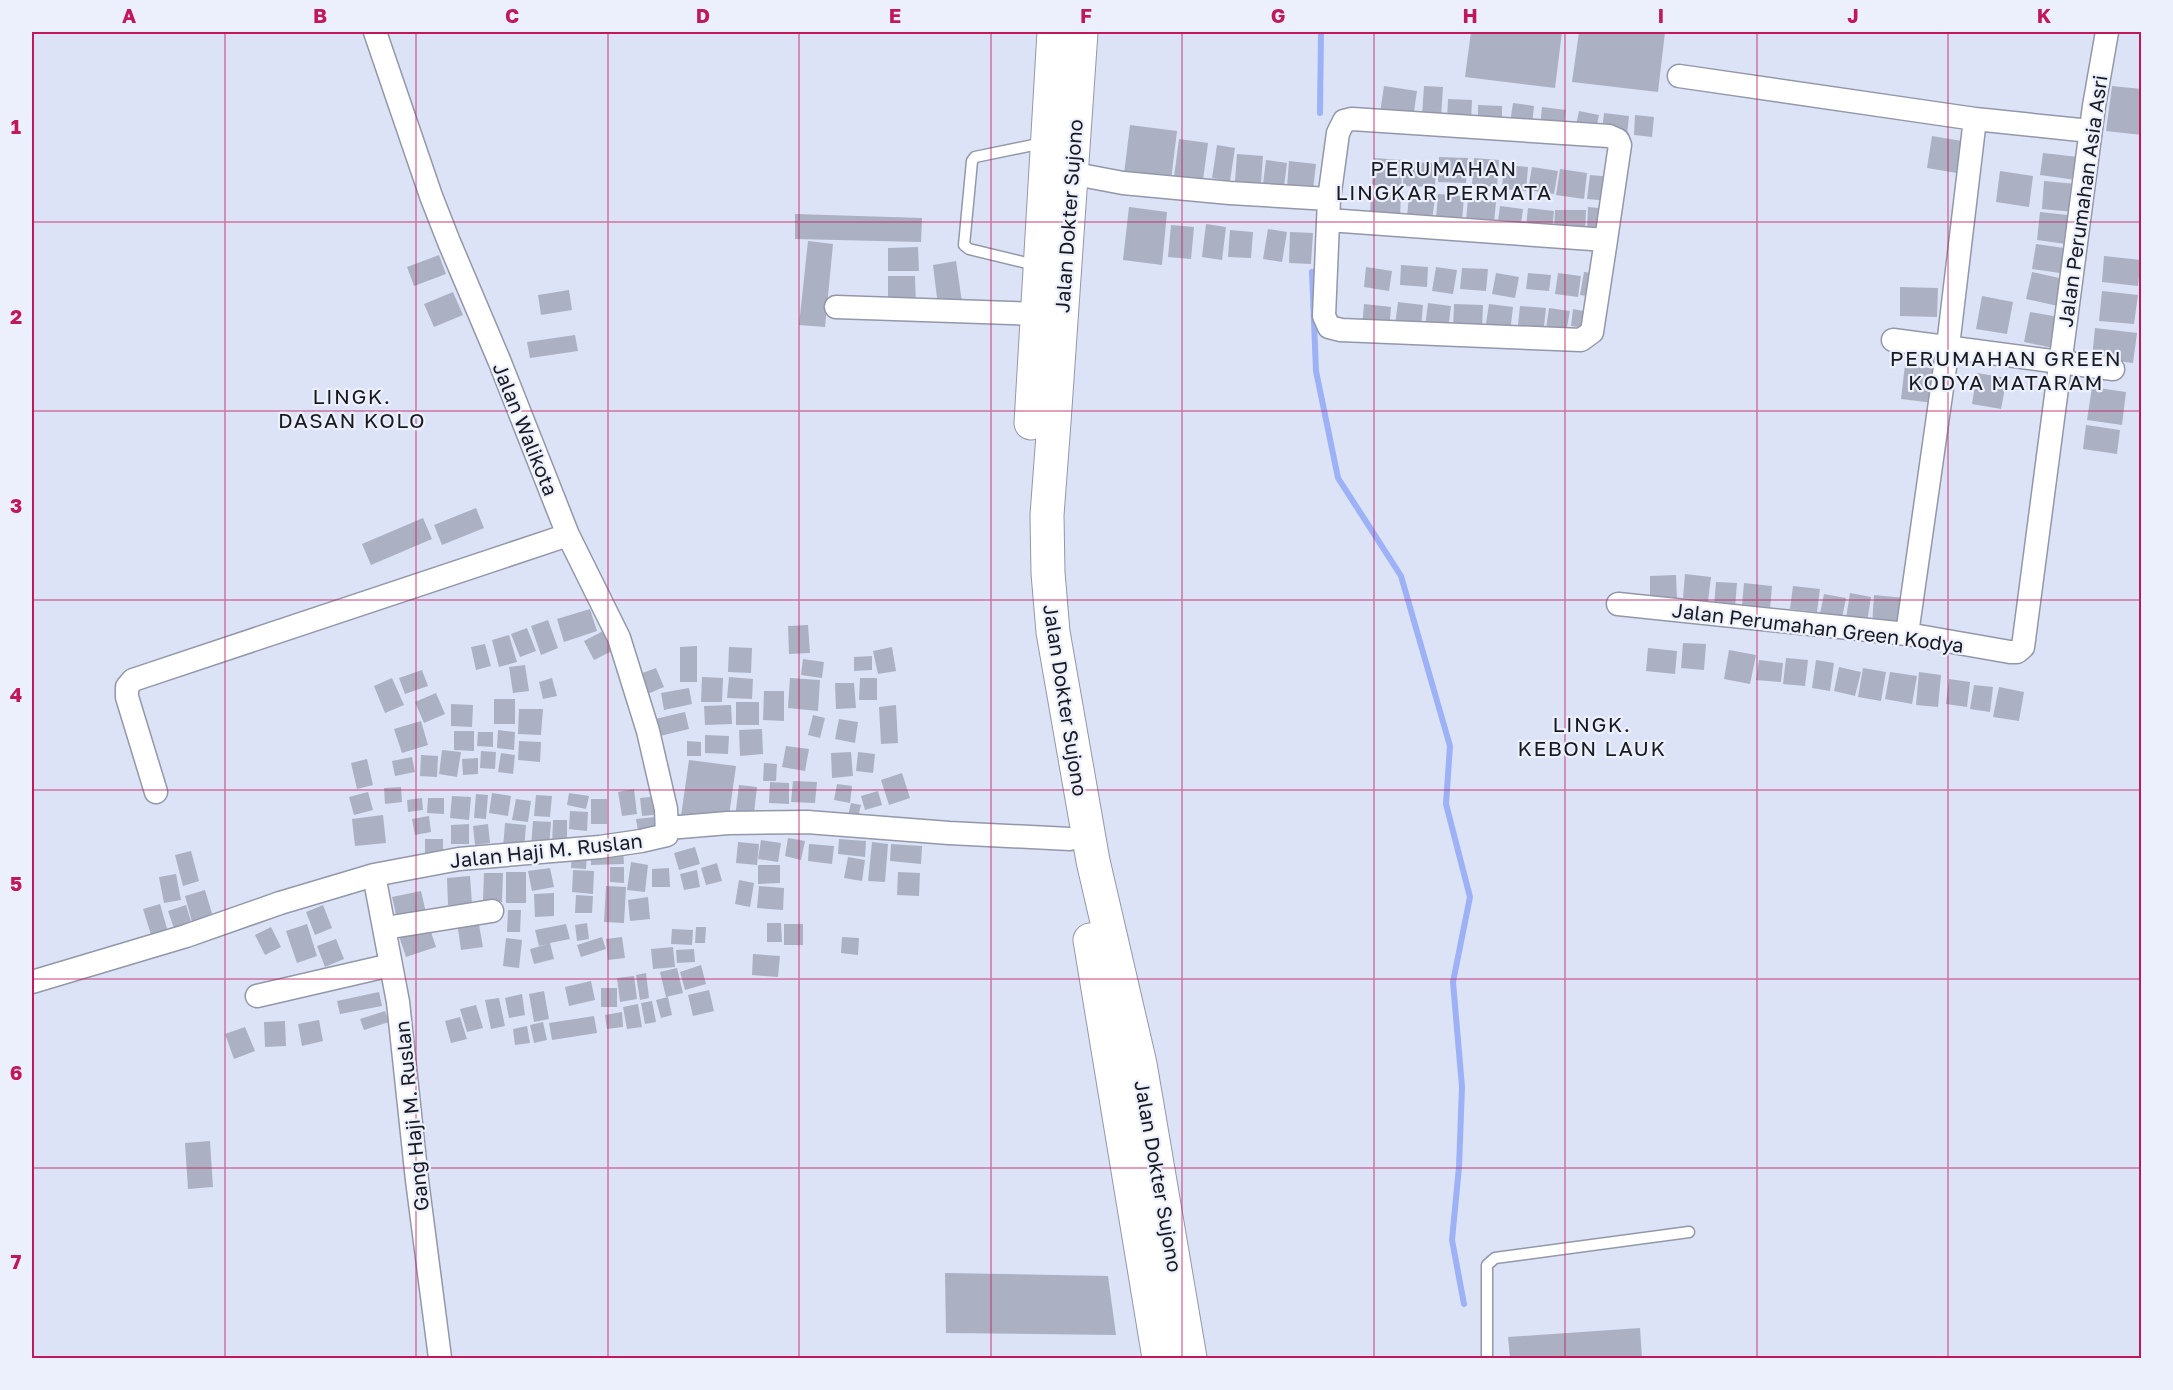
<svg xmlns="http://www.w3.org/2000/svg" width="2173" height="1390" viewBox="0 0 2173 1390" font-family="'Golos Text',sans-serif">
<rect width="100%" height="100%" fill="#dce3f6"/>
<g fill="none" stroke-linecap="round" stroke-linejoin="round">
<!-- stream -->
<path stroke="#9db1f6" stroke-width="6" d="M1320 113 1321 32
M1312 272 1316 371 1338 478 1401 576 1450 746 1446 804 1470 897 1453 982 1462 1087 1459 1167 1452 1240 1464 1304"/>
</g>
<!-- building -->
<path fill="#abb1c3" d="M1471 32H1562L1555 88 1465 77Z
M1579 32H1665L1658 92 1572 82Z
M1384 86 1417 91 1413 118 1380 113Z
M1424 86 1443 87 1441 117 1422 116Z
M2112 86 2142 89V135L2106 131Z
M1448 99 1472 100 1471 123 1447 122Z
M1513 103 1534 106 1532 125 1510 123Z
M1478 105 1502 106V123L1478 122Z
M1542 107 1566 110 1563 130 1540 127Z
M1579 111 1599 115 1595 134 1575 130Z
M1604 113 1629 116 1627 134 1602 131Z
M1635 115 1654 117 1652 137 1634 135Z
M1130 125 1177 131 1171 180 1124 174Z
M1932 136 1968 142 1963 174 1927 168Z
M1179 139 1208 143 1203 180 1174 177Z
M1217 145 1235 148 1230 181 1212 178Z
M2043 153 2078 157 2076 180 2040 175Z
M1237 154 1263 156 1261 183 1235 181Z
M1439 157 1468 158 1466 183 1438 182Z
M1374 158 1403 160 1401 187 1372 185Z
M1474 158 1499 160 1497 187 1472 185Z
M1266 160 1287 163 1284 187 1263 184Z
M1289 161 1316 164 1313 190 1287 187Z
M1404 162 1436 163 1435 187 1403 186Z
M1504 165 1528 167 1526 191 1502 189Z
M1532 167 1558 171 1554 194 1528 190Z
M1560 169 1587 173 1584 199 1556 195Z
M2000 171 2033 176 2029 207 1996 202Z
M1590 175 1613 177 1611 201 1587 199Z
M2044 181 2076 184 2074 212 2042 209Z
M1371 191 1401 192 1400 218 1370 217Z
M1438 194 1464 196 1462 221 1436 219Z
M1409 196 1435 199 1432 219 1407 217Z
M1468 199 1496 202 1494 223 1466 221Z
M1500 206 1523 209 1520 232 1497 228Z
M1129 207 1167 212 1162 265 1123 260Z
M1588 207 1609 209 1607 232 1587 231Z
M1528 208 1554 211 1552 230 1526 227Z
M1555 210H1586L1585 234 1554 233Z
M2040 212 2077 216 2073 245 2037 240Z
M795 214 922 218 921 242 795 239Z
M1206 224 1226 227 1222 260 1202 257Z
M1171 225 1194 227 1191 259 1168 257Z
M1268 229 1287 232 1282 262 1263 259Z
M1230 230 1253 232 1251 258 1228 257Z
M1290 232 1313 233 1311 264 1289 263Z
M808 241 833 244 825 327 799 325Z
M2036 244 2071 249 2067 274 2032 269Z
M918 247 919 271H888V248Z
M439 255 446 274 414 286 407 267Z
M2104 256 2141 260 2138 286 2102 282Z
M956 261 962 302 938 306 933 265Z
M1401 265 1428 267 1427 287 1400 285Z
M1366 267 1392 271 1389 291 1364 287Z
M1436 267 1457 270 1453 294 1432 291Z
M1462 268 1488 269 1486 291 1460 289Z
M1584 272 1599 274 1595 297 1580 295Z
M2032 272 2064 279 2058 306 2026 299Z
M1496 273 1519 277 1515 298 1492 294Z
M1528 273 1551 275 1549 291 1526 289Z
M1558 273 1581 276 1578 297 1555 294Z
M888 276H915L916 305H888Z
M1900 287 1938 288 1937 317 1900 316Z
M569 290 572 310 541 315 538 295Z
M2102 291 2138 295 2134 324 2099 321Z
M453 292 463 315 434 327 424 304Z
M1982 296 2013 302 2007 334 1976 329Z
M1398 302 1423 305 1421 327 1395 325Z
M1428 303 1451 306 1448 330 1425 327Z
M1364 304 1391 307 1389 331 1362 328Z
M1454 304 1483 305 1482 330H1453Z
M1489 304 1513 307 1510 333 1485 330Z
M1520 306 1546 308 1543 336 1517 334Z
M1549 308 1570 311 1566 332 1546 329Z
M1573 309 1594 313 1591 329 1571 326Z
M2030 312 2064 318 2058 349 2024 342Z
M2095 328 2137 333 2133 363 2092 358Z
M575 335 578 351 530 358 527 342Z
M1905 365 1937 369 1934 403 1901 399Z
M1977 373 2007 378 2001 409 1972 404Z
M2092 387 2126 392 2122 425 2087 420Z
M2086 425 2120 430 2117 454 2083 449Z
M476 508 484 528 442 545 434 525Z
M423 518 432 539 371 565 362 544Z
M1685 574 1711 577 1708 601 1683 598Z
M1676 575 1677 598 1650 599V576Z
M1716 582 1737 583 1735 607 1714 606Z
M1744 583 1772 586 1770 609 1742 605Z
M1793 586 1820 589 1817 612 1790 609Z
M1850 593 1871 597 1867 622 1846 618Z
M1824 594 1846 598 1842 618 1820 614Z
M1874 595 1905 598 1902 629 1872 626Z
M590 609 597 631 564 642 557 619Z
M548 620 558 648 541 655 531 626Z
M808 625 810 653 789 654 788 626Z
M527 628 536 651 520 657 511 634Z
M605 630 614 650 594 660 584 641Z
M509 635 517 662 499 667 492 640Z
M1683 643 1706 644 1704 670 1681 668Z
M485 644 491 666 476 670 471 647Z
M697 646V682H680V647Z
M729 647 752 648 751 673 728 672Z
M892 647 896 671 878 674 873 651Z
M1648 648 1677 651 1675 674 1646 671Z
M1729 650 1756 655 1750 684 1724 679Z
M872 656V670L854 671V657Z
M1786 658 1808 660 1805 686 1783 684Z
M803 659 824 662 822 678 801 675Z
M1759 660 1783 663 1781 682 1756 680Z
M1816 660 1834 663 1830 691 1812 688Z
M525 665 529 691 513 693 509 667Z
M1839 667 1861 672 1855 696 1834 691Z
M656 668 664 687 645 695 637 675Z
M1863 668 1886 672 1881 701 1858 697Z
M422 670 428 686 405 694 399 678Z
M1890 672 1917 676 1912 704 1885 699Z
M1919 672 1941 675 1938 707 1916 705Z
M702 677 723 678 722 702H701Z
M729 677 753 679 752 699 727 698Z
M392 678 404 705 385 713 374 686Z
M552 678 557 696 543 699 539 682Z
M790 678 820 680 818 711 788 708Z
M860 678H877V700H859Z
M1949 679 1970 682 1967 707 1946 704Z
M835 683H854L856 708 836 709Z
M1974 685 1993 687 1990 712 1970 709Z
M1999 687 2024 692 2019 721 1993 717Z
M689 688 692 704 664 710 661 693Z
M764 691H784V721L763 720Z
M436 693 445 714 424 723 415 702Z
M494 699H515V724H494Z
M736 702H759V725H736Z
M451 704 473 705 472 727 451 726Z
M731 705 732 724 705 725 704 706Z
M896 705 898 743 881 744 879 707Z
M519 709H543L541 735 518 734Z
M685 712 689 729 660 736 655 719Z
M813 715 825 718 820 738 808 735Z
M839 719 858 722 855 743 835 739Z
M421 721 428 745 402 753 394 729Z
M762 729 763 754 740 756 739 730Z
M498 730 515 732 514 750 497 748Z
M454 731H474V751L454 750Z
M478 732H493V747L477 746Z
M705 735 729 736 728 754 705 753Z
M519 741 541 742 540 762 518 760Z
M687 741 701 742V756H687Z
M786 746 809 749 805 771 782 767Z
M442 750 461 752 457 777 439 774Z
M481 751 496 752 495 769 480 768Z
M851 752 853 776 832 778 831 753Z
M858 752 875 754 873 773 856 771Z
M501 753 515 755 513 774 498 772Z
M421 755 438 756 437 777 420 776Z
M412 757 415 772 395 776 392 761Z
M478 758V774L463 775 462 759Z
M367 759 373 785 357 789 351 763Z
M689 760 736 766 728 823 681 816Z
M764 763 777 764 776 781H763Z
M902 773 910 798 889 805 881 780Z
M793 781 817 782 815 803 791 802Z
M770 782 789 783V804L769 803Z
M837 784 852 786 850 803 834 800Z
M739 785 757 787 753 821 735 818Z
M401 787 402 802 385 804 384 788Z
M634 789 637 814 622 816 618 792Z
M878 791 882 805 865 810 861 796Z
M368 792 373 810 354 815 349 797Z
M492 793 511 796 508 816 489 813Z
M569 793 589 796 586 809 567 805Z
M476 794 488 795 486 819 474 818Z
M536 795 552 796 550 817 534 816Z
M452 796 471 797 469 820 450 818Z
M661 796 663 814 642 816 640 798Z
M422 798 423 810 408 812 407 800Z
M428 798H444V814L427 813Z
M516 799 531 801 528 822 512 820Z
M591 799H607V824H591Z
M851 803 861 805 857 822 847 820Z
M570 811 588 812 587 831 569 829Z
M383 815 386 843 355 846 352 819Z
M429 816 431 832 415 835 412 819Z
M655 817 657 834 639 837 636 819Z
M553 820H567V846H552Z
M533 821 551 822 549 847H531Z
M505 823 526 825 524 850 503 848Z
M469 824V844H451V825Z
M488 824 490 843 475 845 473 826Z
M788 838 805 841 801 860 785 856Z
M425 839H443V856H425Z
M839 839 866 841 865 857 838 854Z
M761 840 781 843 778 862 758 859Z
M738 842 759 844 757 865 736 863Z
M872 842 888 844 885 882 868 881Z
M809 844 834 846 832 864 808 861Z
M891 844 922 846 921 864 890 861Z
M623 847 624 864 591 865V849Z
M695 847 700 864 679 870 674 853Z
M572 850 587 851 586 869 571 868Z
M191 851 199 881 183 886 175 855Z
M848 857 865 860 862 881 844 878Z
M631 862 648 865 645 892 627 890Z
M717 863 722 881 706 885 701 868Z
M758 865H780V883L758 884Z
M610 867H624V883L610 882Z
M550 868 554 887 532 891 528 871Z
M669 868 670 887H652V869Z
M573 870 594 871 593 894 572 892Z
M697 870 700 887 684 890 680 874Z
M506 872H526V903H506Z
M898 872 920 873 919 896 897 895Z
M484 873H503L502 902 483 901Z
M176 874 181 900 164 903 159 877Z
M470 876 472 904 448 905 447 878Z
M739 880 754 883 750 907 735 904Z
M606 886 626 887 624 923 604 922Z
M759 886 784 888 783 910 757 908Z
M205 890 213 917 192 922 185 896Z
M421 891 427 917 398 923 392 897Z
M554 893V916L535 917 534 894Z
M576 895 593 896 592 913H575Z
M648 897 650 919 630 921 628 900Z
M160 904 170 939 154 944 143 909Z
M186 905 193 928 176 934 168 911Z
M323 905 332 928 315 935 306 912Z
M508 910H521L520 932H507Z
M478 919 483 947 461 950 457 922Z
M428 923 436 947 406 957 398 933Z
M587 923 589 939 577 941 575 925Z
M767 923H781L782 942H767Z
M307 924 317 956 297 963 286 931Z
M566 924 570 939 550 943 554 959 534 964 530 949 548 944 539 946 535 930Z
M784 924H803V945H784Z
M271 927 281 947 265 955 255 935Z
M696 927H706L705 943H695Z
M672 929 693 930 692 945 671 944Z
M602 937 606 949 581 957 577 945Z
M622 937 625 958 608 960 606 939Z
M842 937 859 938 858 955 841 953Z
M506 938 522 940 519 968 503 966Z
M336 939 344 959 325 967 317 946Z
M673 947 675 967 653 969 651 949Z
M694 949 695 962 677 963 676 950Z
M753 954 780 956 778 977 752 975Z
M701 965 706 984 685 990 680 972Z
M677 968 683 993 666 997 660 972Z
M646 973 649 998 640 1000 636 975Z
M634 976 637 999 620 1002 617 978Z
M591 981 595 1000 569 1006 565 987Z
M601 988H617V1007H601Z
M709 990 714 1011 693 1016 688 995Z
M544 991 549 1019 534 1022 529 994Z
M379 992 382 1006 340 1014 337 1001Z
M522 994 525 1015 509 1018 505 998Z
M668 997 672 1015 661 1018 656 1000Z
M499 998 505 1026 491 1029 485 1000Z
M652 1001 656 1022 645 1024 641 1003Z
M638 1004 642 1027 627 1029 623 1007Z
M476 1005 483 1028 467 1032 460 1009Z
M385 1011 389 1022 364 1030 360 1019Z
M622 1012 623 1027 607 1029 605 1015Z
M594 1016 597 1033 552 1040 549 1023Z
M460 1017 467 1039 451 1043 445 1021Z
M319 1020 323 1041 302 1046 298 1024Z
M285 1021 286 1046 265 1047 264 1022Z
M543 1022 547 1040 534 1043 530 1025Z
M527 1026 530 1043 515 1045 513 1029Z
M245 1027 255 1051 234 1059 225 1034Z
M210 1141 213 1187 188 1189 185 1143Z
M945 1273 1108 1276 1116 1335 946 1333Z
M1640 1328 1642 1358H1510L1508 1337Z"/>
<g fill="none" stroke-linecap="round" stroke-linejoin="round">
<defs>
<path id="lane" d="M1035 265 969 249 964 245 972 161 975 157 1043 143
M1487 1358V1265L1495 1258 1689 1232"/>
<path id="street" d="M1679 76 1975 119 2090 131
M1070 173 1123 183 1230 193 1329 199 1324 316 1329 327 1341 330 1581 340 1592 332 1606 240
M1328 220 1606 240 1620 145 1618 140 1609 136 1352 119 1344 121 1338 133 1329 199
M836 307 1037 314
M1893 340 2113 369
M1618 604 1907 634 2010 652H2017L2023 647 2094 106 2107 32
M1907 634 1948 346 1975 119
M156 792 127 697V687L133 680 568 535
M668 828 728 823 807 822 949 833 1070 839
M374 875 398 1002 417 1180 440 1358
M385 928 492 911
M32 982 186 936 280 903 374 875 459 859 600 847 641 841 667 835 666 809 648 731 619 638 568 535 499 360 449 242 431 196 375 32
M257 996 391 965"/>
<path id="highway" d="M1081 32 1054 422 1047 515 1048 573 1053 632 1093 861 1140 1064 1190 1358
M1031 423 1054 32
M1090 940 1159 1358"/>
</defs>
<!-- lane casing -->
<use href="#lane" stroke="#9298aa" stroke-width="13"/>
<!-- street casing -->
<use href="#street" stroke="#9298aa" stroke-width="25"/>
<!-- highway casing -->
<use href="#highway" stroke="#9298aa" stroke-width="35"/>
<!-- lane -->
<use href="#lane" stroke="#fff" stroke-width="10"/>
<!-- street -->
<use href="#street" stroke="#fff" stroke-width="22"/>
<!-- highway -->
<use href="#highway" stroke="#fff" stroke-width="33"/>
</g>
<!-- grid -->
<path fill="none" stroke="#c2185b" stroke-width="1.5" stroke-opacity="0.55" d="M225 32V1358M416 32V1358M608 32V1358M799 32V1358M991 32V1358M1182 32V1358M1374 32V1358M1565 32V1358M1757 32V1358M1948 32V1358M32 222H2142M32 411H2142M32 600H2142M32 790H2142M32 979H2142M32 1168H2142"/>
<g text-anchor="middle" dominant-baseline="central" stroke-width="4.5" stroke-linejoin="round" paint-order="stroke">
<!-- street labels -->
<g font-size="20" fill="#181a20" stroke="#ecf0fc">
<text transform="translate(2082 201) rotate(-82)">Jalan Perumahan Asia Asri</text>
<text transform="translate(1068 216) rotate(-86)">Jalan Dokter Sujono</text>
<text transform="translate(526 429) rotate(68)">Jalan Walikota</text>
<text transform="translate(1818 627) rotate(7)">Jalan Perumahan Green Kodya</text>
<text transform="translate(1066 700) rotate(81)">Jalan Dokter Sujono</text>
<text transform="translate(546 850) rotate(-6)">Jalan Haji M. Ruslan</text>
<text transform="translate(411 1116) rotate(-96)">Gang Haji M. Ruslan</text>
<text transform="translate(1159 1176) rotate(80)">Jalan Dokter Sujono</text>
</g>
<!-- neighbourhood labels -->
<g font-size="21" letter-spacing="1.5" fill="#181a20" stroke="#ecf0fc">
<text x="1444" y="168">PERUMAHAN<tspan x="1444" dy="24">LINGKAR PERMATA</tspan></text>
<text x="2006" y="358">PERUMAHAN GREEN<tspan x="2006" dy="24">KODYA MATARAM</tspan></text>
<text x="352" y="396">LINGK.<tspan x="352" dy="24">DASAN KOLO</tspan></text>
<text x="1592" y="724">LINGK.<tspan x="1592" dy="24">KEBON LAUK</tspan></text>
</g>
</g>
<!-- border -->
<rect width="2173" height="1390" fill="none" stroke="#ecf0fc" stroke-width="66"/>
<rect x="33" y="33" width="2107" height="1324" fill="none" stroke="#c2185b" stroke-width="2"/>
<g font-size="20" text-anchor="middle" font-weight="bold" fill="#c2185b">
<text x="129" y="23">A</text>
<text x="320" y="23">B</text>
<text x="512" y="23">C</text>
<text x="703" y="23">D</text>
<text x="895" y="23">E</text>
<text x="1086" y="23">F</text>
<text x="1278" y="23">G</text>
<text x="1470" y="23">H</text>
<text x="1661" y="23">I</text>
<text x="1853" y="23">J</text>
<text x="2044" y="23">K</text>
<text x="16" y="134">1</text>
<text x="16" y="324">2</text>
<text x="16" y="513">3</text>
<text x="16" y="702">4</text>
<text x="16" y="891">5</text>
<text x="16" y="1080">6</text>
<text x="16" y="1269">7</text>
</g>
</svg>
